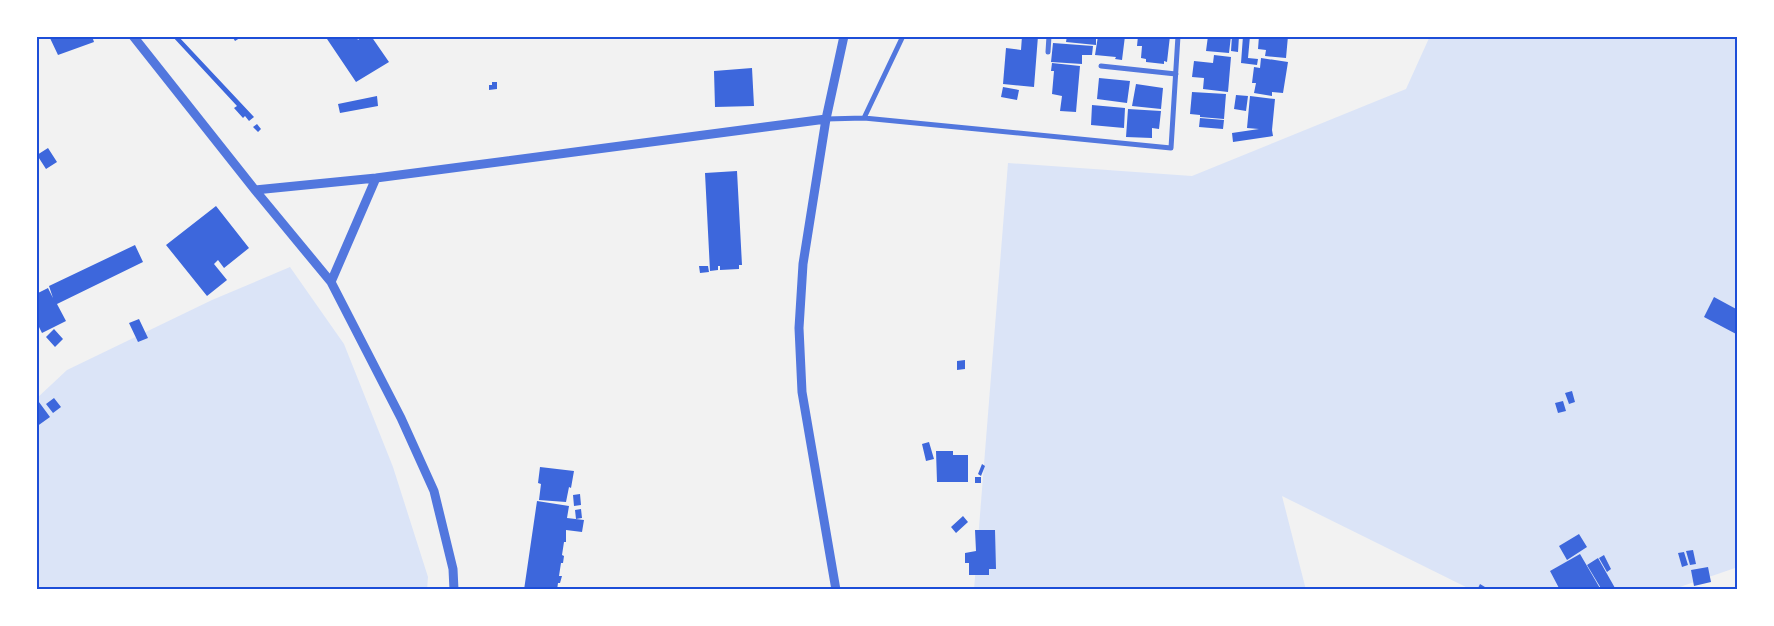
<svg xmlns="http://www.w3.org/2000/svg" width="1774" height="626" viewBox="0 0 1774 626" font-family="'Space Grotesk',sans-serif">
<rect width="100%" height="100%" fill="#f2f2f2"/>
<!-- green -->
<path fill="#dbe4f7" d="M1430 36H1738V567L1671 590H1472L1282 496 1306 590H974L1008 163 1192 176 1406 89Z
M290 267 344 344 393 467 428 577 427 590H36V399L67 370 212 300Z"/>
<!-- building -->
<path fill="#3d67dc" d="M49 36H92L94 42 58 55Z
M172 36H178L254 117 249 121 245 116 243 118 234 108 237 106Z
M232 36H243L235 41Z
M325 36H356L358 40 363 36H371L389 62 356 82Z
M1022 36H1038L1034 87 1003 84 1006 48 1021 50Z
M1067 36H1096V45L1066 42Z
M1098 36H1125L1122 60 1115 59 1116 57 1095 55Z
M1138 36H1170L1167 62 1164 61V64L1146 62V59L1141 58 1142 46H1137Z
M1208 36H1231L1229 53 1206 51Z
M1232 36H1239L1238 52 1231 51Z
M1243 36H1250L1248 58 1258 59 1257 65 1241 63Z
M1259 36H1288L1286 58 1265 56 1266 50 1258 49Z
M1053 43 1093 46 1092 55H1082V64L1051 62Z
M1214 55 1231 57 1228 92 1203 89 1204 78 1192 77 1194 61 1213 63Z
M1261 58 1288 62 1283 93 1272 92V96L1254 93 1256 83H1252L1254 67 1260 68Z
M1052 63 1080 66 1076 112 1060 111 1062 96 1052 94 1054 71H1051Z
M752 68 754 106 715 107 714 71Z
M1099 78 1130 81 1127 103 1097 99Z
M492 82H497V89L489 90V85H492Z
M1136 84 1163 88 1161 109 1132 106Z
M1003 87 1019 90 1017 100 1001 97Z
M1192 92 1226 94 1224 119 1200 117V115L1190 114Z
M1236 95 1248 96 1246 111 1234 109Z
M377 96 378 106 340 113 338 104Z
M1250 96 1275 99 1272 130 1273 136 1233 142 1232 133 1259 129 1247 128Z
M1092 105 1125 108 1124 128 1091 125Z
M1128 109 1161 111 1159 129 1152 128V138L1126 137Z
M1200 118 1224 120 1223 129 1199 127Z
M257 124 261 129 258 132 253 127Z
M48 148 57 162 46 169 37 155Z
M737 171 742 265H739V269L720 270V266H718V270L710 271 705 173Z
M216 206 249 248 224 268 218 260 214 264 227 280 207 296 166 245Z
M135 245 143 262 57 304 66 321 42 333 38 325 36 326V294L48 288 53 298 49 286Z
M699 266H708L709 272 700 273Z
M1714 297 1738 310V335L1704 317Z
M139 319 148 338 138 342 129 323Z
M54 329 63 339 55 347 46 337Z
M965 360V369L957 370V361Z
M1572 391 1575 402 1569 404 1565 393Z
M36 398 50 417 36 427Z
M54 398 61 407 53 413 46 404Z
M1563 401 1566 411 1558 413 1555 403Z
M929 442 934 459 926 461 922 444Z
M936 451H953V455H968V482H937Z
M982 464 985 466 981 476 978 474Z
M540 467 574 471 571 488 569 487 566 502 539 500 541 484 538 483Z
M975 477H981V483H975Z
M580 494 581 505 574 506 573 495Z
M537 501 569 506 567 518 584 520 582 532 566 530V542H564L562 555 564 556 563 563H561L559 576H562L560 583H558L557 590H524Z
M581 509 582 518 576 519 575 510Z
M963 516 968 522 956 533 951 527Z
M975 530H995L996 569H989V575H969V563H965V553L976 551Z
M1579 534 1587 547 1567 560 1559 546Z
M1693 550 1696 564 1690 565 1686 551Z
M1684 552 1688 565 1682 567 1678 553Z
M1580 554 1601 590H1560L1550 571Z
M1604 555 1611 569 1607 572 1599 558Z
M1598 558 1615 588 1612 590H1602L1587 565Z
M1708 567 1711 582 1694 586 1691 570Z
M1480 584 1490 590H1477Z"/>
<g fill="none" stroke-linecap="round" stroke-linejoin="round">
<!-- minor -->
<path stroke="#5277de" stroke-width="5" d="M1048 52 1049 36
M1101 66 1176 74
M864 118 903 36
M826 119 864 118 1171 148 1178 36"/>
<!-- tertiary -->
<path stroke="#5277de" stroke-width="9" d="M133 36 255 190 331 282 401 418 434 491 453 569 454 590
M255 190 376 178 826 119
M331 282 376 178
M836 590 802 392 799 328 803 264 826 119 844 36"/>
</g>
<!-- border -->
<rect width="1774" height="626" fill="none" stroke="#ffffff" stroke-width="75"/>
<rect x="38" y="38" width="1698" height="550" fill="none" stroke="#1d4ed8" stroke-width="2"/>
</svg>
